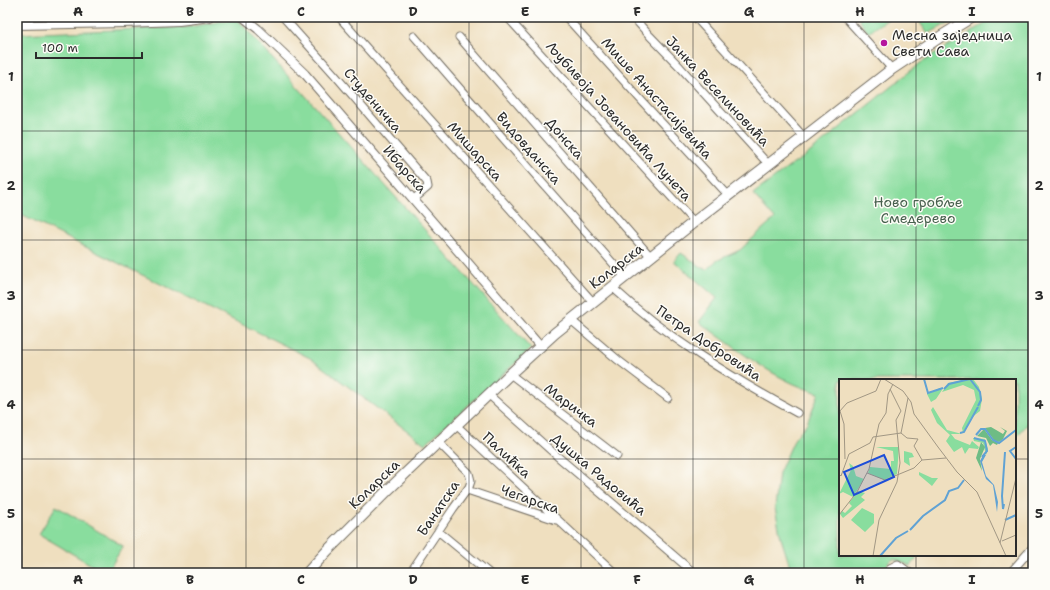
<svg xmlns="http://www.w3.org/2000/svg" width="1050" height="590" viewBox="0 0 1050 590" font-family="'Shantell Sans',sans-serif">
<rect width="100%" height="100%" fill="#fdfcf7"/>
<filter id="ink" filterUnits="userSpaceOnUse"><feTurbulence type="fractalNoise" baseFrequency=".025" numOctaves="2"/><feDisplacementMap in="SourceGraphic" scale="8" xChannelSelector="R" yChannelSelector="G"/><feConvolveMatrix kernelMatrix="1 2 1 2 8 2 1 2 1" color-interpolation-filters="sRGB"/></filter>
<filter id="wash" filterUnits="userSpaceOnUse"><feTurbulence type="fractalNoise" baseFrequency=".012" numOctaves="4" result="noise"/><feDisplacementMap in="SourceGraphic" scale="16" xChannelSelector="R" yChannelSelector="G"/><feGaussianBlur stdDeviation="0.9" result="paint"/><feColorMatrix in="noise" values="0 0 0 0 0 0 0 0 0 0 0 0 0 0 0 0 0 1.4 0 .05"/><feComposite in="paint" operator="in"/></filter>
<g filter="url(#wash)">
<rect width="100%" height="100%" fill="#efdfbf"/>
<!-- green -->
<path fill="#89dd9e" stroke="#5a8464" d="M859 17H891L868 33 858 18Z
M916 17H959L928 34Z
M996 17H1033V418L1015 438V380H840V555H919L911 566 893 559 879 573H792L781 538 775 508 779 473 795 438 807 423 819 393C775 381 736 348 699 322L717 298 674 261 681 253 706 270 716 261 740 250 768 224 775 219 753 194 789 167 804 157 919 64Z
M229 20 239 21 531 349 425 444 310 358 17 213V34L189 27Z
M56 506 123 546 107 573H105L39 534Z"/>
</g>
<g filter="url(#ink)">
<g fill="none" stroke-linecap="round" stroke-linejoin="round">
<defs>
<path id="minor" d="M283 17 334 74 427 182 428 187 414 199
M339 17 593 302
M566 17 650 110 729 196
M633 17 650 36 680 67 769 165
M695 17 804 137
M845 17 892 69
M508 18 694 222
M414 36 517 154 625 277
M459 37 651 257
M612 287C667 338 731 377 797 413
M571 320 618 360 668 398
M510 374 617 456
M488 394 557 456 643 529 694 573
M456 425 615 573
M467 490 556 520
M438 531 489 573
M410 573 453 509 469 487 471 481 469 473 438 442
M887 573 890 568 898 564 910 573
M1010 573 1033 547"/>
<path id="tertiary" d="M243 17 258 29 305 74 540 346
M17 25 124 23 179 21 210 17"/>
<path id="secondary" d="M307 573 328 550 387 491 510 374 555 333 694 222 892 69 943 35 972 17"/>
</defs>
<!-- minor casing -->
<use href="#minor" stroke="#706a5f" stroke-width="9"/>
<!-- tertiary casing -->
<use href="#tertiary" stroke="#706a5f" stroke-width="10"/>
<!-- secondary casing -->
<use href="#secondary" stroke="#706a5f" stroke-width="12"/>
<!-- minor -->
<use href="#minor" stroke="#fff" stroke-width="7"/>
<!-- tertiary -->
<use href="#tertiary" stroke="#fff" stroke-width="8"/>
<!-- secondary -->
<use href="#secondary" stroke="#fff" stroke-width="10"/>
</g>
</g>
<!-- grid -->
<path fill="none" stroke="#2b2b2b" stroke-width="1" stroke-opacity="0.55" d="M134 17V573M246 17V573M357 17V573M469 17V573M581 17V573M693 17V573M804 17V573M916 17V380M17 131H1033M17 240H1033M17 350H1033M17 459H840M1015 459H1033M916 555V573"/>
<!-- markers -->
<circle fill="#b5179e" stroke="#fdfcf7" stroke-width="1.5" cx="884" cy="43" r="4"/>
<g text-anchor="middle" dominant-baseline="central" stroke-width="3" stroke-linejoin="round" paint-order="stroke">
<!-- poi labels -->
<g font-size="14" fill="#2b2b2b" stroke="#fdfcf7" text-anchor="start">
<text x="892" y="35">Месна заједница<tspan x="892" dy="16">Свети Сава</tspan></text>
</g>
<!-- street labels -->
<g font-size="14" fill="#2b2b2b" stroke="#fdfcf7">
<text transform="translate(718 91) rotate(47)">Јанка Веселиновића</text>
<text transform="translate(657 98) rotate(48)">Мише Анастасијевића</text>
<text transform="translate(373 100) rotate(49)">Студеничка</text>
<text transform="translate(619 121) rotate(48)">Љубивоја Јовановића Лунета</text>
<text transform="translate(565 138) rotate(49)">Донска</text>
<text transform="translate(529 148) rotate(49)">Видовданска</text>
<text transform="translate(475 151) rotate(48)">Мишарска</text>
<text transform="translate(405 169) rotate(49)">Ибарска</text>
<text transform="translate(616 266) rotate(-38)">Коларска</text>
<text transform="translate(709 343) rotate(34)">Петра Добровића</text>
<text transform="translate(571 405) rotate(37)">Маричка</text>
<text transform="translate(507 455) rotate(43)">Палићка</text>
<text transform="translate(599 474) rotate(40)">Душка Радовића</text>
<text transform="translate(374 484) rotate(-44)">Коларска</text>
<text transform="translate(530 499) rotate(19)">Чегарска</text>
<text transform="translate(438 508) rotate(-56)">Банатска</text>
</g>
<!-- park labels -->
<g font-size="14" fill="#47604e" stroke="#fdfcf7">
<text x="918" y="202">Ново гробље<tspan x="918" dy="16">Смедерево</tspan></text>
</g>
</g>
<!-- overview -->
<g transform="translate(839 379)">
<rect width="177" height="177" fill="#efdfbf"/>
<path d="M130 0H134L140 8 143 20 141 32 132 39 124 54 123 49 137 21 135 11 124 6 103 13 109 4ZM101 9 103 11 97 20 92 23 88 15ZM94 28 108 51 123 55H112L116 60 131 66 133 62 140 68 139 70 130 69 126 75 123 68 115 73 107 62 111 56 98 44 92 31ZM134 59 146 60 149 70 147 76 144 64 135 62ZM37 68H60L58 95 45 101 29 94 31 88 52 90V82H55L54 72ZM65 72 73 74 75 78 70 79 71 87 65 83ZM10 84 14 87 17 97 25 100 14 118 4 113 0 115 12 91ZM80 93 93 99H99L93 107 80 96ZM19 112 26 114 22 118 26 121 4 139 1 135 3 132 6 134 13 127 10 124ZM23 129 35 135V144L26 153 12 141Z" fill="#89dd9e"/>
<path d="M152 48 164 55 166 52 161 48 168 52 164 60 160 63 155 61 146 49ZM145 50 153 61 159 64 158 66 154 64 151 67 147 59 138 57ZM142 63 146 68 141 80 143 92 137 79Z" fill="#6ebc85"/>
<path d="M144 76H147L143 83 147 97 155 106 159 123 158 133 154 106 147 100 141 82Z" fill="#60a2d4"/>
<path fill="none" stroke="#60a2d4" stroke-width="2" d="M85 0 89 14 104 9M131 0 141 13 142 21 139 27M105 10 110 5 131 0M121 54 125 53 139 28M137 56 142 50H146L154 61 160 64 177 51M135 59 146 62 148 72 143 78M177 68 171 72 177 80M163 117 164 130 165 125M163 117 166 73M166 141 177 136M71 151 84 137 106 121 110 112 119 109 125 101M41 177 57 159 69 152"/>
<path fill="none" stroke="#a19784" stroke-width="1" d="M45 0 64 12 72 23 75 35 99 68 118 93 138 113 167 177M51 10 62 32 57 41 61 84M1 32 5 45 6 80M0 33 8 24 37 12 42 0M62 54 68 59 79 60 75 67 83 81 107 79M62 54 69 19M28 94 46 101 75 89 83 81M0 95 2 97 10 75 31 64 34 58 62 54M0 136 18 113 30 90 40 45 47 34 49 15 54 5M163 162 177 156M161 164 177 99M34 177 40 141 58 103 61 84"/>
<path fill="#1d4ed8" fill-opacity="0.15" stroke="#1d4ed8" stroke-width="2" d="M45 76 55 98 15 116 5 93Z"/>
<rect width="177" height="177" fill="none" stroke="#2b2b2b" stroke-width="2"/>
</g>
<!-- margin -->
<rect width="1050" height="590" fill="none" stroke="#fdfcf7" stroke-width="44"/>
<!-- scale -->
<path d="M36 52v6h106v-6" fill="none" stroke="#2b2b2b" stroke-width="2"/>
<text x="42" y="52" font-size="12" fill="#2b2b2b" stroke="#fdfcf7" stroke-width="3" paint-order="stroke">100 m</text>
<rect x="22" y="22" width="1006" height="546" fill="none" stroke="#2b2b2b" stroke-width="1.5"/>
<g font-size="13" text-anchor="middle" font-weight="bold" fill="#2b2b2b">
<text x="78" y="16">A</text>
<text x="190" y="16">B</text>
<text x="301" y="16">C</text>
<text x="413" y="16">D</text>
<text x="525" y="16">E</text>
<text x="637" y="16">F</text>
<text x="749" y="16">G</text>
<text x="860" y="16">H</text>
<text x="972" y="16">I</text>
<text x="11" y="81">1</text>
<text x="1039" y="81">1</text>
<text x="11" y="190">2</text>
<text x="1039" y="190">2</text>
<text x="11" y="300">3</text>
<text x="1039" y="300">3</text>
<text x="11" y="409">4</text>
<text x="1039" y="409">4</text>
<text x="11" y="518">5</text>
<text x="1039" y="518">5</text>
<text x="78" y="584">A</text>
<text x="190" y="584">B</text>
<text x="301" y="584">C</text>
<text x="413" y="584">D</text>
<text x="525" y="584">E</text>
<text x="637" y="584">F</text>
<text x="749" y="584">G</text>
<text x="860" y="584">H</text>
<text x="972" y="584">I</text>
</g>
</svg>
